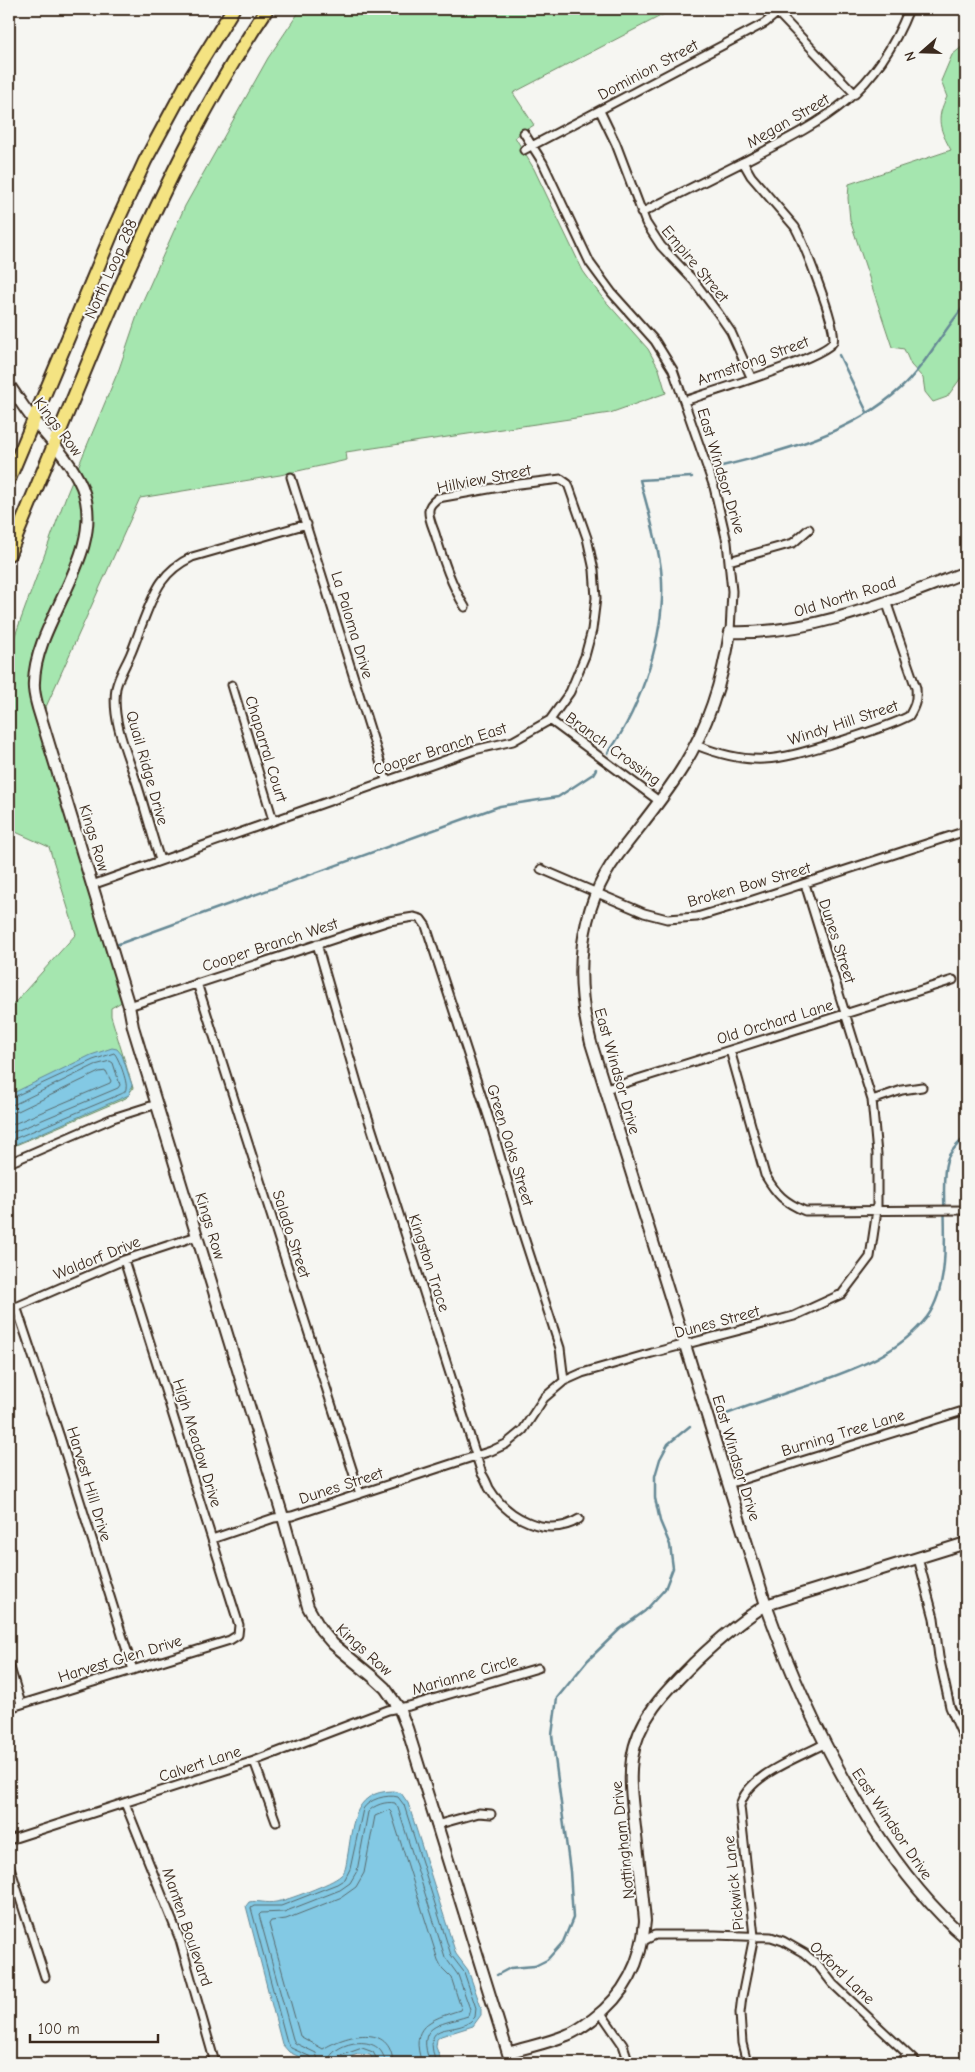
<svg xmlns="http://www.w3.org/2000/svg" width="975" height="2072" viewBox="0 0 975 2072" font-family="'Comic Neue',sans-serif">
<rect width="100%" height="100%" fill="#f6f6f2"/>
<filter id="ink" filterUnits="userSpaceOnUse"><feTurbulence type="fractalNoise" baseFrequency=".02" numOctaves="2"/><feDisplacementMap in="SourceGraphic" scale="10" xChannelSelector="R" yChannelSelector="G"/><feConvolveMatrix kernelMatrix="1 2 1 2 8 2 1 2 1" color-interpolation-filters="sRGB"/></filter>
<g filter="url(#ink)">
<!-- green -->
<path fill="#a5e6af" stroke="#708866" d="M301 9H674L513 93 534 125 515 137 534 169 583 271 601 296 648 349 659 369 666 393 610 413 346 452 347 460 280 475 140 498 41 718 127 999 111 1008V1016L133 1088 126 1098 9 1148V1009L76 934 49 847 9 829V652L66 496 119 369 140 307 185 206 268 58Z
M966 22V371L947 397 933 402 925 392 923 378 911 365 904 349 892 347 850 220 848 198 849 184 951 150C940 130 935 119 947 97L941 81 952 55 963 46 966 32 963 29Z"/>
<!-- water -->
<path fill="#83c9e4" stroke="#668995" d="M112 1048 117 1049 122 1055 132 1085 129 1095 9 1147V1095L91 1055Z
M393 1791 401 1793 408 1803 456 1954 468 1970 481 2007V2015L473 2026 441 2036 437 2039 436 2047 442 2063H375L370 2055 358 2054 333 2063H312L289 2052 282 2044 246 1906 249 1902C258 1900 266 1904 276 1902 286 1901 333 1883 340 1876 346 1872 346 1865 347 1859 353 1828 351 1791 393 1791Z"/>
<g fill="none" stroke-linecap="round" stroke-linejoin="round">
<!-- shore -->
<path stroke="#586a6d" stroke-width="1" d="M9 1099 93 1060 114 1053C118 1056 128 1083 126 1088 126 1092 123 1093 121 1094L9 1141
M9 1105 15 1104 95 1065 110 1061 113 1063 120 1085 118 1088 9 1134
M9 1113 18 1111 99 1072 106 1071 111 1081 110 1083 9 1126
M313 2063 311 2057 291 2048 287 2042 251 1908 254 1906H281L337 1884 345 1879 350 1869 363 1809C369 1799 387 1794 398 1797L404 1805 451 1955 464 1972 476 2008 475 2017C457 2039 420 2014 436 2063
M319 2063 316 2053 295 2043 293 2039 259 1915 261 1913 284 1912 340 1890 350 1883 357 1871 368 1812C374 1805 386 1801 395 1803L398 1808 445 1957 458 1975 470 2009 468 2016C437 2026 416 2024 430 2063
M328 2063C329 2042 383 2030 385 2063
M334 2063 337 2057 362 2048 373 2052 379 2063
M393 2063C391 2022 345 2035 323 2049L300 2036 269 1924 271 1921 286 1919 342 1897 356 1887 364 1873 375 1816 389 1810 391 1812 438 1960 442 1968 451 1977 461 2008 460 2010C429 2020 409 2026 422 2063"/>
<!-- stream -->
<path stroke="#668995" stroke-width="2.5" d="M839 355 867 412
M722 466C784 451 852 433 901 388 925 366 944 329 966 304
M608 753C642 707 668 627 661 569 657 539 648 510 640 480L692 477
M116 945 500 806 558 797 593 774 596 769
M724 1415C751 1405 779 1395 807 1386 851 1370 897 1356 927 1317 951 1284 944 1230 944 1190 944 1181 944 1169 947 1160 949 1153 960 1141 966 1137
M497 1975 510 1968 535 1966 547 1960 563 1942 573 1918 570 1871 552 1735 557 1698 588 1660 620 1629 645 1611 665 1589 673 1568 670 1545 660 1521 655 1498V1476L660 1459 668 1444 690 1426"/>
<defs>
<path id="street" d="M774 9 855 94
M600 111 616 144 646 223 661 246 694 281 718 313 731 332 751 377
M524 133 543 163 590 263 612 293 655 341 673 370 714 487 727 542 732 591 730 632
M524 150 765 23 782 9
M641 213C675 196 709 179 743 162 823 121 874 98 909 9
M684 401C708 393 824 358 833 342 839 330 803 242 795 227L751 176 743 162
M291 477 386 780
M729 561 793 543 809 529
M232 685 273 820
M550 720 659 801
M696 745C758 770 783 758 844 740 863 734 892 725 909 716 915 706 917 700 916 688L886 601
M160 860C152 836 146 812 138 787 128 755 111 722 116 688 119 675 126 665 131 653 135 644 138 634 142 624 154 594 160 572 192 557L307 524
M541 869 644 913 667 919 697 917 750 901 966 831
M92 885 474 750 513 741 550 720 570 692 585 656 592 630 596 598 594 570 587 538 568 484 561 479 511 485 438 498C434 501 429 505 429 510 428 519 434 529 436 537 444 562 451 584 465 607
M317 944 358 1086 482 1474C485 1478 487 1483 489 1488 507 1518 547 1539 579 1519
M197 983 360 1494
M129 1006 389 921 414 917 421 919 426 926 491 1125 522 1231 560 1348 564 1381
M730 1050 765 1175C777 1195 784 1202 805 1211L966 1210
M606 1089 953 980
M872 1100 902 1090 922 1087
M9 1163 113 1118 157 1104
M16 1306 60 1437 133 1670
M9 1310 124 1260 197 1236
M728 1484 966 1410
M212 1539 274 1518 292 1516 491 1451 506 1444 523 1430 544 1398 564 1381 582 1373 652 1353 794 1316 842 1294 870 1257 877 1210V1154L872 1100 805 884
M918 1558 934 1618 939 1657 950 1707 966 1743
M9 1664 21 1704
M9 1708 230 1640 238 1635 239 1625 124 1260
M254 1761 276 1822
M125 1803 180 1940 215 2063
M436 1825 479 1813 491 1814
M9 1840 254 1761 388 1710 409 1706 538 1668
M9 1864 45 1977
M643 1941 655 1935H715L771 1937 783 1941 804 1953 819 1966 833 1984 917 2063
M601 2013 623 2045 629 2063
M747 2063 742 2043 740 2013 742 1996 754 1936 740 1806C747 1775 798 1758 824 1744
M900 2063 907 2055"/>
<path id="secondary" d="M9 385C18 398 26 411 35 422 52 442 72 463 82 487 108 552 35 620 34 682 33 691 36 700 38 708L129 1006 133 1027 283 1517 308 1607 321 1630 333 1644 373 1677 385 1688 399 1708 407 1728 511 2063
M966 572C890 601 812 635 730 632 723 679 708 726 683 767 664 798 640 826 618 855 577 910 574 979 591 1043L766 1605C794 1684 826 1753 871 1824 898 1866 928 1906 966 1938
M508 2053C527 2047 548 2043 567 2035 576 2032 585 2025 593 2019 625 1995 642 1961 645 1921 642 1887 638 1853 634 1819 632 1799 629 1779 632 1759 638 1717 667 1690 695 1662 717 1641 740 1621 766 1605L966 1543"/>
<path id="highway" d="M9 479 112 233 145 161 185 87 233 9
M9 554C38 483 67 412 97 341 146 226 197 113 267 9"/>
</defs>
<!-- street casing -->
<use href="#street" stroke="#3b2a1e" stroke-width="11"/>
<!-- secondary casing -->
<use href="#secondary" stroke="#3b2a1e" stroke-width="14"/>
<!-- highway casing -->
<use href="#highway" stroke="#3b2a1e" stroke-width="16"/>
<!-- street -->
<use href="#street" stroke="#f6f6f2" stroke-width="7"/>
<!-- secondary -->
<use href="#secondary" stroke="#f6f6f2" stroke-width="10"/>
<!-- highway -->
<use href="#highway" stroke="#f4e382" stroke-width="12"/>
</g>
</g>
<g text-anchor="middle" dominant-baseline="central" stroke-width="4" stroke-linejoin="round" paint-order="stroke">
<!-- street labels -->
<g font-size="16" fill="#3b2a1e" stroke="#f6f6f2">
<text transform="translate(648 70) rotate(-28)">Dominion Street</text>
<text transform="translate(788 121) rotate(-30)">Megan Street</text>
<text transform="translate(695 264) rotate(50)">Empire Street</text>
<text transform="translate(111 269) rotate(-66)">North Loop 288</text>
<text transform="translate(753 361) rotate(-20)">Armstrong Street</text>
<text transform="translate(58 427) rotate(53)">Kings Row</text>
<text transform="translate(721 471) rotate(73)">East Windsor Drive</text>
<text transform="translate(484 479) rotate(-11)">Hillview Street</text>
<text transform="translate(845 597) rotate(-17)">Old North Road</text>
<text transform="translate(352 625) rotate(73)">La Paloma Drive</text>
<text transform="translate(843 723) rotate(-18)">Windy Hill Street</text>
<text transform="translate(266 749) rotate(73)">Chaparral Court</text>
<text transform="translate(440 749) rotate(-18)">Cooper Branch East</text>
<text transform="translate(613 749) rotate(36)">Branch Crossing</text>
<text transform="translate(147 768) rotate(74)">Quail Ridge Drive</text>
<text transform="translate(94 838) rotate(73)">Kings Row</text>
<text transform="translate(749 885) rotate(-16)">Broken Bow Street</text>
<text transform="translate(837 941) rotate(72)">Dunes Street</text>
<text transform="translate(270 945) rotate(-18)">Cooper Branch West</text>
<text transform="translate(775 1022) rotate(-17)">Old Orchard Lane</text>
<text transform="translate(617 1071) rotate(74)">East Windsor Drive</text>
<text transform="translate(510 1145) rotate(73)">Green Oaks Street</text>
<text transform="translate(210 1226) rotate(73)">Kings Row</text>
<text transform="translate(291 1234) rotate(72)">Salado Street</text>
<text transform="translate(97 1258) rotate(-22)">Waldorf Drive</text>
<text transform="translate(429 1263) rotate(72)">Kingston Trace</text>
<text transform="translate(717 1322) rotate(-15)">Dunes Street</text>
<text transform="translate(843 1433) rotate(-17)">Burning Tree Lane</text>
<text transform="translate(197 1443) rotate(73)">High Meadow Drive</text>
<text transform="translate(736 1458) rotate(73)">East Windsor Drive</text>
<text transform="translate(89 1484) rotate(73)">Harvest Hill Drive</text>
<text transform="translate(341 1486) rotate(-18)">Dunes Street</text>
<text transform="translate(364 1650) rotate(42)">Kings Row</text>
<text transform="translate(120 1659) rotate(-17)">Harvest Glen Drive</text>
<text transform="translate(465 1675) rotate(-16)">Marianne Circle</text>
<text transform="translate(200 1764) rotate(-18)">Calvert Lane</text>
<text transform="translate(892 1824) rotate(56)">East Windsor Drive</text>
<text transform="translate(623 1840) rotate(-96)">Nottingham Drive</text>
<text transform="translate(734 1883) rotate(-96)">Pickwick Lane</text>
<text transform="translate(187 1927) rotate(71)">Manten Boulevard</text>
<text transform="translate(842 1973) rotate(44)">Oxford Lane</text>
</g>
</g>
<!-- margin -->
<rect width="975" height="2072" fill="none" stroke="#f6f6f2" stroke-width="30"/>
<rect x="15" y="15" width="945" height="2042" fill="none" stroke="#3b2a1e" stroke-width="2" filter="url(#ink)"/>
<!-- north arrow -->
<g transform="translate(922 52) rotate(250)" stroke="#f6f6f2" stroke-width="4" paint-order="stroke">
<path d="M0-4L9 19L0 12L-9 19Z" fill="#3b2a1e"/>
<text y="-8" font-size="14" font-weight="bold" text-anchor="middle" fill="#3b2a1e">N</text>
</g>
<!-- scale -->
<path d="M30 2034v8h128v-8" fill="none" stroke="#3b2a1e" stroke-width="2.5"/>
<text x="38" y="2034" font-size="15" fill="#3b2a1e" stroke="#f6f6f2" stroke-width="4" paint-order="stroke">100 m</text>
</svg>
